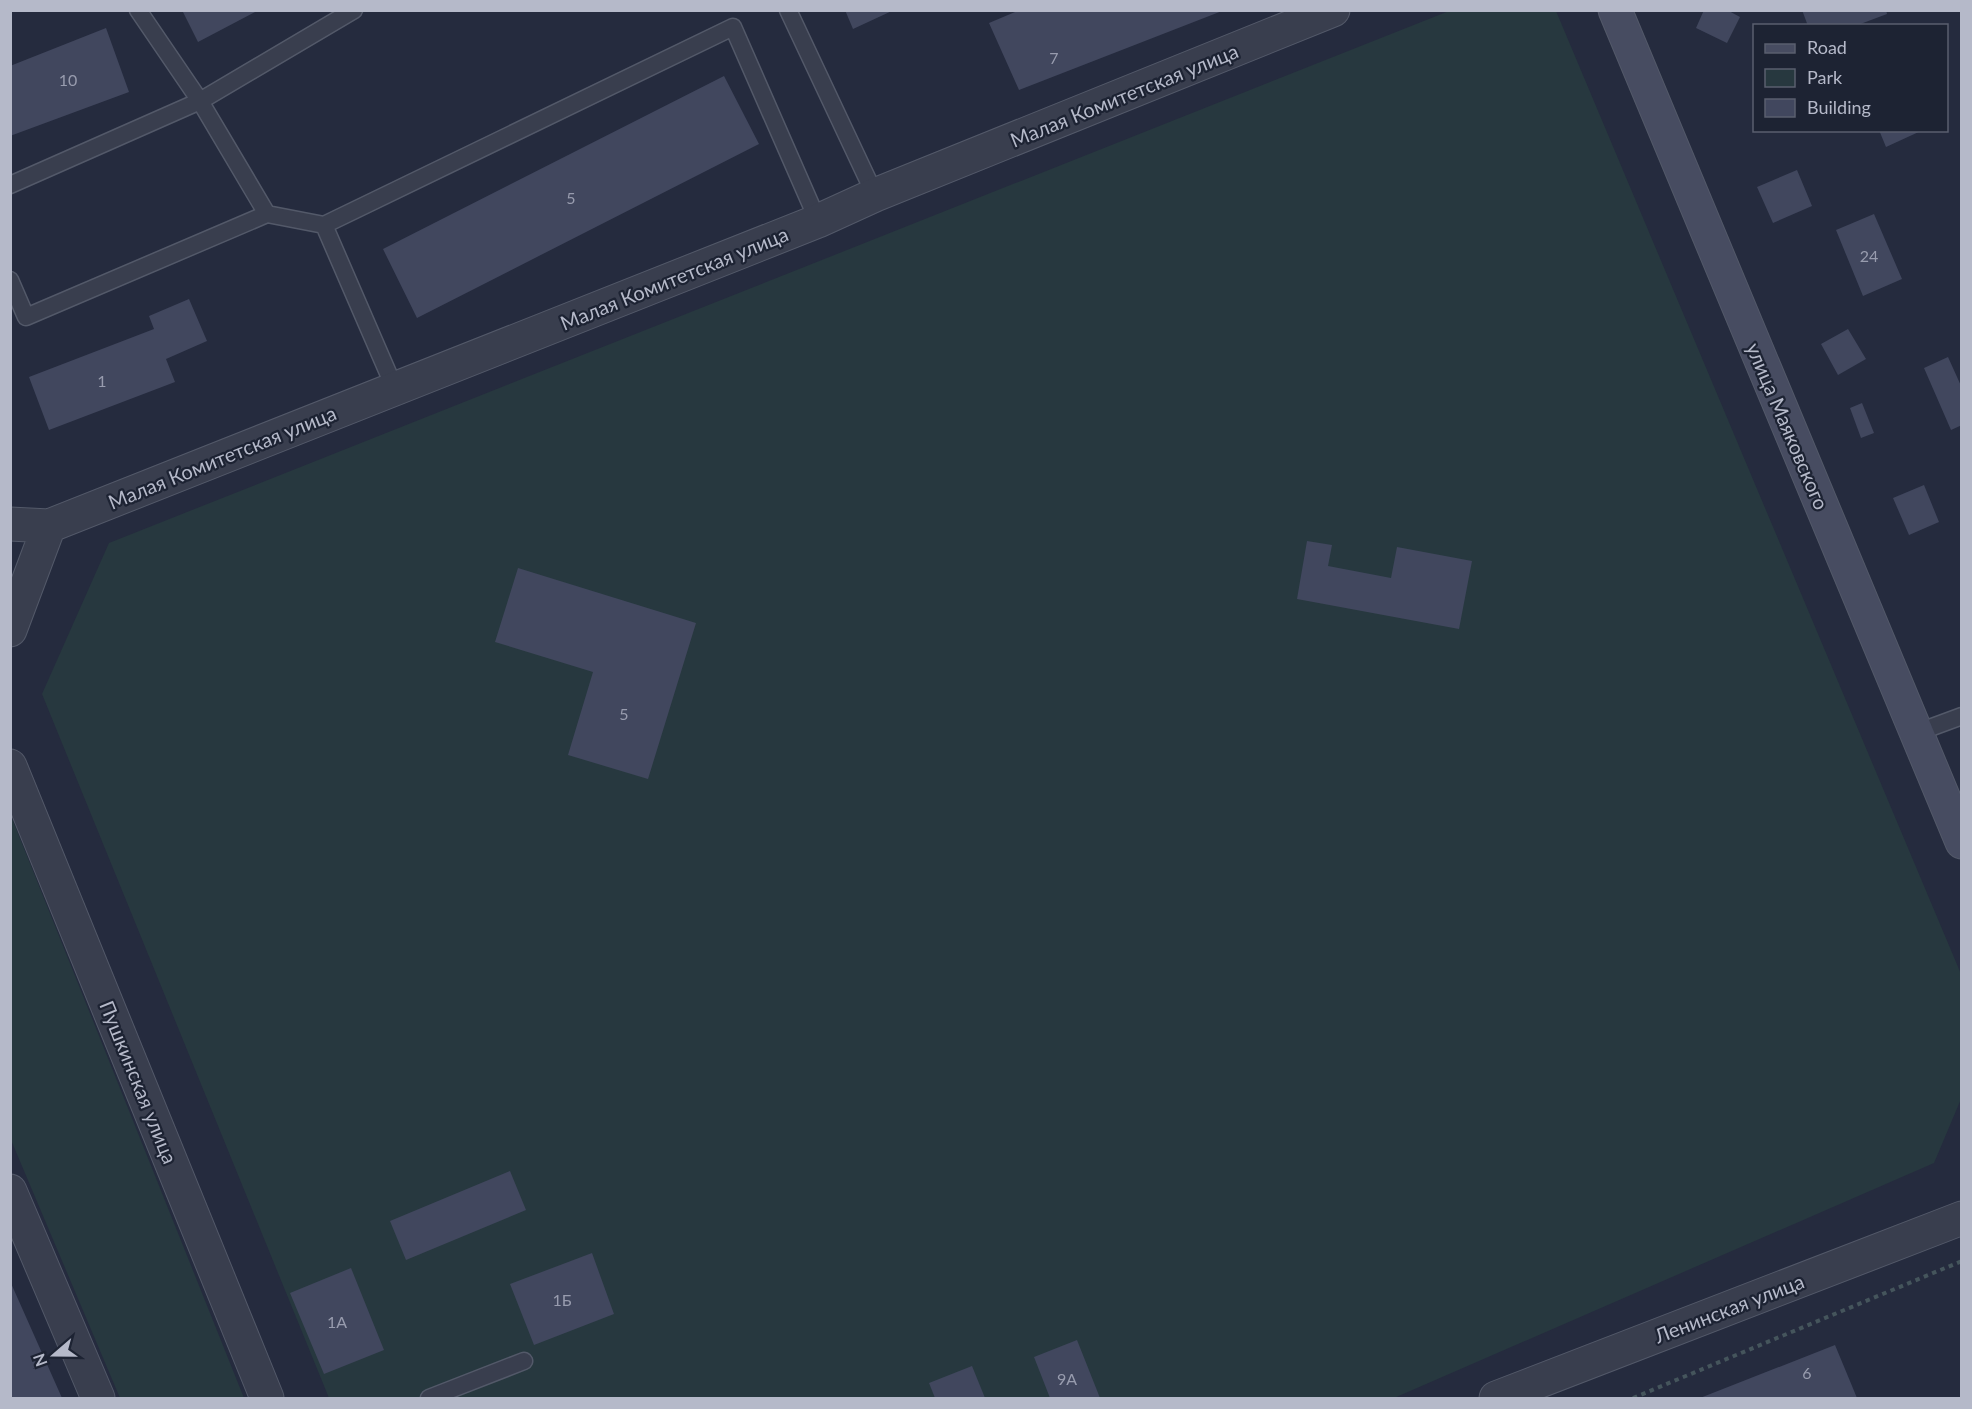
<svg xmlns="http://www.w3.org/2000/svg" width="1972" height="1409" viewBox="0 0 1972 1409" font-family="Lato,sans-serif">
<rect width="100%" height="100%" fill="#252b3e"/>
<!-- green -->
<path fill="#27383f" d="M1449 11H1556L1961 974V1099L1934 1163 1394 1398H329L42 694 109 543Z
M10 816H11L244 1398H120L11 1140Z"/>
<!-- building -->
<path fill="#41475e" d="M182 10H259L198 42Z
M845 10H894L853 29Z
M1020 10H1222V11L1019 90 989 23Z
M1704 10H1727L1740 17 1727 43 1696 28Z
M1802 10H1886L1887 14 1855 26H1808Z
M106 28 129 92 10 136V66Z
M724 76 759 144 417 318 383 249Z
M1879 130H1923L1886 147Z
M1797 170 1812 206 1773 223 1757 187Z
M1874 214 1902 279 1863 296 1836 230Z
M189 299 207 341 166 359 175 382 49 430 29 377 154 329 149 316Z
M1848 329 1866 359 1838 375 1821 344Z
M1948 357 1962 388V425L1951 430 1924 368Z
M1862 403 1874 433 1861 438 1850 408Z
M1924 485 1939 522 1909 535 1893 498Z
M1307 541 1332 545 1328 566 1391 578 1397 547 1472 561 1459 629 1297 599Z
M518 568 696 623 648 779 568 755 593 672 495 642Z
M510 1171 526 1210 406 1260 390 1221Z
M592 1253 614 1314 534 1345 510 1284Z
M351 1268 384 1350 324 1374 290 1293Z
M10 1281 62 1398H10Z
M1077 1340 1100 1398H1050L1034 1357Z
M1835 1345 1857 1398H1700Z
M972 1366 985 1398H935L929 1383Z"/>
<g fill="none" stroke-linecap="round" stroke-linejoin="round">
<defs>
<path id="lane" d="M138 10 200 101 267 214
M788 10 875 195
M10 185 200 101 354 10
M324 225 733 27 818 221
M10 280 26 317 267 214 324 225 395 389
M1916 733 1962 716
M429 1398 524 1361"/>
<path id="street" d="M10 524 49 526 818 221 875 195 1333 10
M10 630 49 526
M10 766 267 1398
M10 1191 98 1398
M1496 1398 1962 1218"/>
<path id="secondary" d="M1615 10 1962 842"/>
</defs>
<!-- lane casing -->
<use href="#lane" stroke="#535969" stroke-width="19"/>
<!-- street casing -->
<use href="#street" stroke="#535969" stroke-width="35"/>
<!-- secondary casing -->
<use href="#secondary" stroke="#535969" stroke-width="35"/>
<!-- path -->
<path stroke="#45555c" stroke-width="4" stroke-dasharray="4.5 4.5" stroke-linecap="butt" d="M1633 1398 1962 1261"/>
<!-- lane -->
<use href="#lane" stroke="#393e4e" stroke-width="16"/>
<!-- street -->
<use href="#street" stroke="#393e4e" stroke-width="33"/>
<!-- secondary -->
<use href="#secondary" stroke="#474c61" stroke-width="33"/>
</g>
<g text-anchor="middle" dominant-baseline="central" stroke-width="4.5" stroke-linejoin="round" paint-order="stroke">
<!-- number labels -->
<g font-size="16" fill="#989cae">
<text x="1054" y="57">7</text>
<text x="68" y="79">10</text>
<text x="571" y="197">5</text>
<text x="1869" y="255">24</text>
<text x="102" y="380">1</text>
<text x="624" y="713">5</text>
<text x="562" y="1299">1Б</text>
<text x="337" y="1321">1А</text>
<text x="1807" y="1372">6</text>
<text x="1067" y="1378">9А</text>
</g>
<!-- street labels -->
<g font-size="20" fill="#b5b9c9" stroke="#1d2333">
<text transform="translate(1124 95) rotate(-22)">Малая Комитетская улица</text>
<text transform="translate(674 278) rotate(-22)">Малая Комитетская улица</text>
<text transform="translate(1788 426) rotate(67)">улица Маяковского</text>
<text transform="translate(222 457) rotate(-22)">Малая Комитетская улица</text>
<text transform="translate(139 1082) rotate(68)">Пушкинская улица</text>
<text transform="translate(1729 1308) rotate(-21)">Ленинская улица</text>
</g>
</g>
<!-- border -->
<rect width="1972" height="1409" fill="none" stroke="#b5b9c9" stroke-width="24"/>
<!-- legend -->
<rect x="1753" y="24" width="195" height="108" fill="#1d2333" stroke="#5a5f6f" stroke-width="1.5"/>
<rect x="1765" y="44" width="30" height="9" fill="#474c61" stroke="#5a5f6f" stroke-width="1.5"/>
<text x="1807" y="54" font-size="18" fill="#b5b9c9">Road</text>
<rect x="1765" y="69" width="30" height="18" fill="#27383f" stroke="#5a5f6f" stroke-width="1.5"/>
<text x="1807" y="84" font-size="18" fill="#b5b9c9">Park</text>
<rect x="1765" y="99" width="30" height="18" fill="#41475e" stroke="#5a5f6f" stroke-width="1.5"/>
<text x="1807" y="114" font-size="18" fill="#b5b9c9">Building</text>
<!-- north arrow -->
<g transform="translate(54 1355) rotate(250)" stroke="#1d2333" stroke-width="4.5" paint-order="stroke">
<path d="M0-4.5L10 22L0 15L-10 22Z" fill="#b5b9c9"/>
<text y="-9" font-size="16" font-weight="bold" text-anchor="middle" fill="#b5b9c9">N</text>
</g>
</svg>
